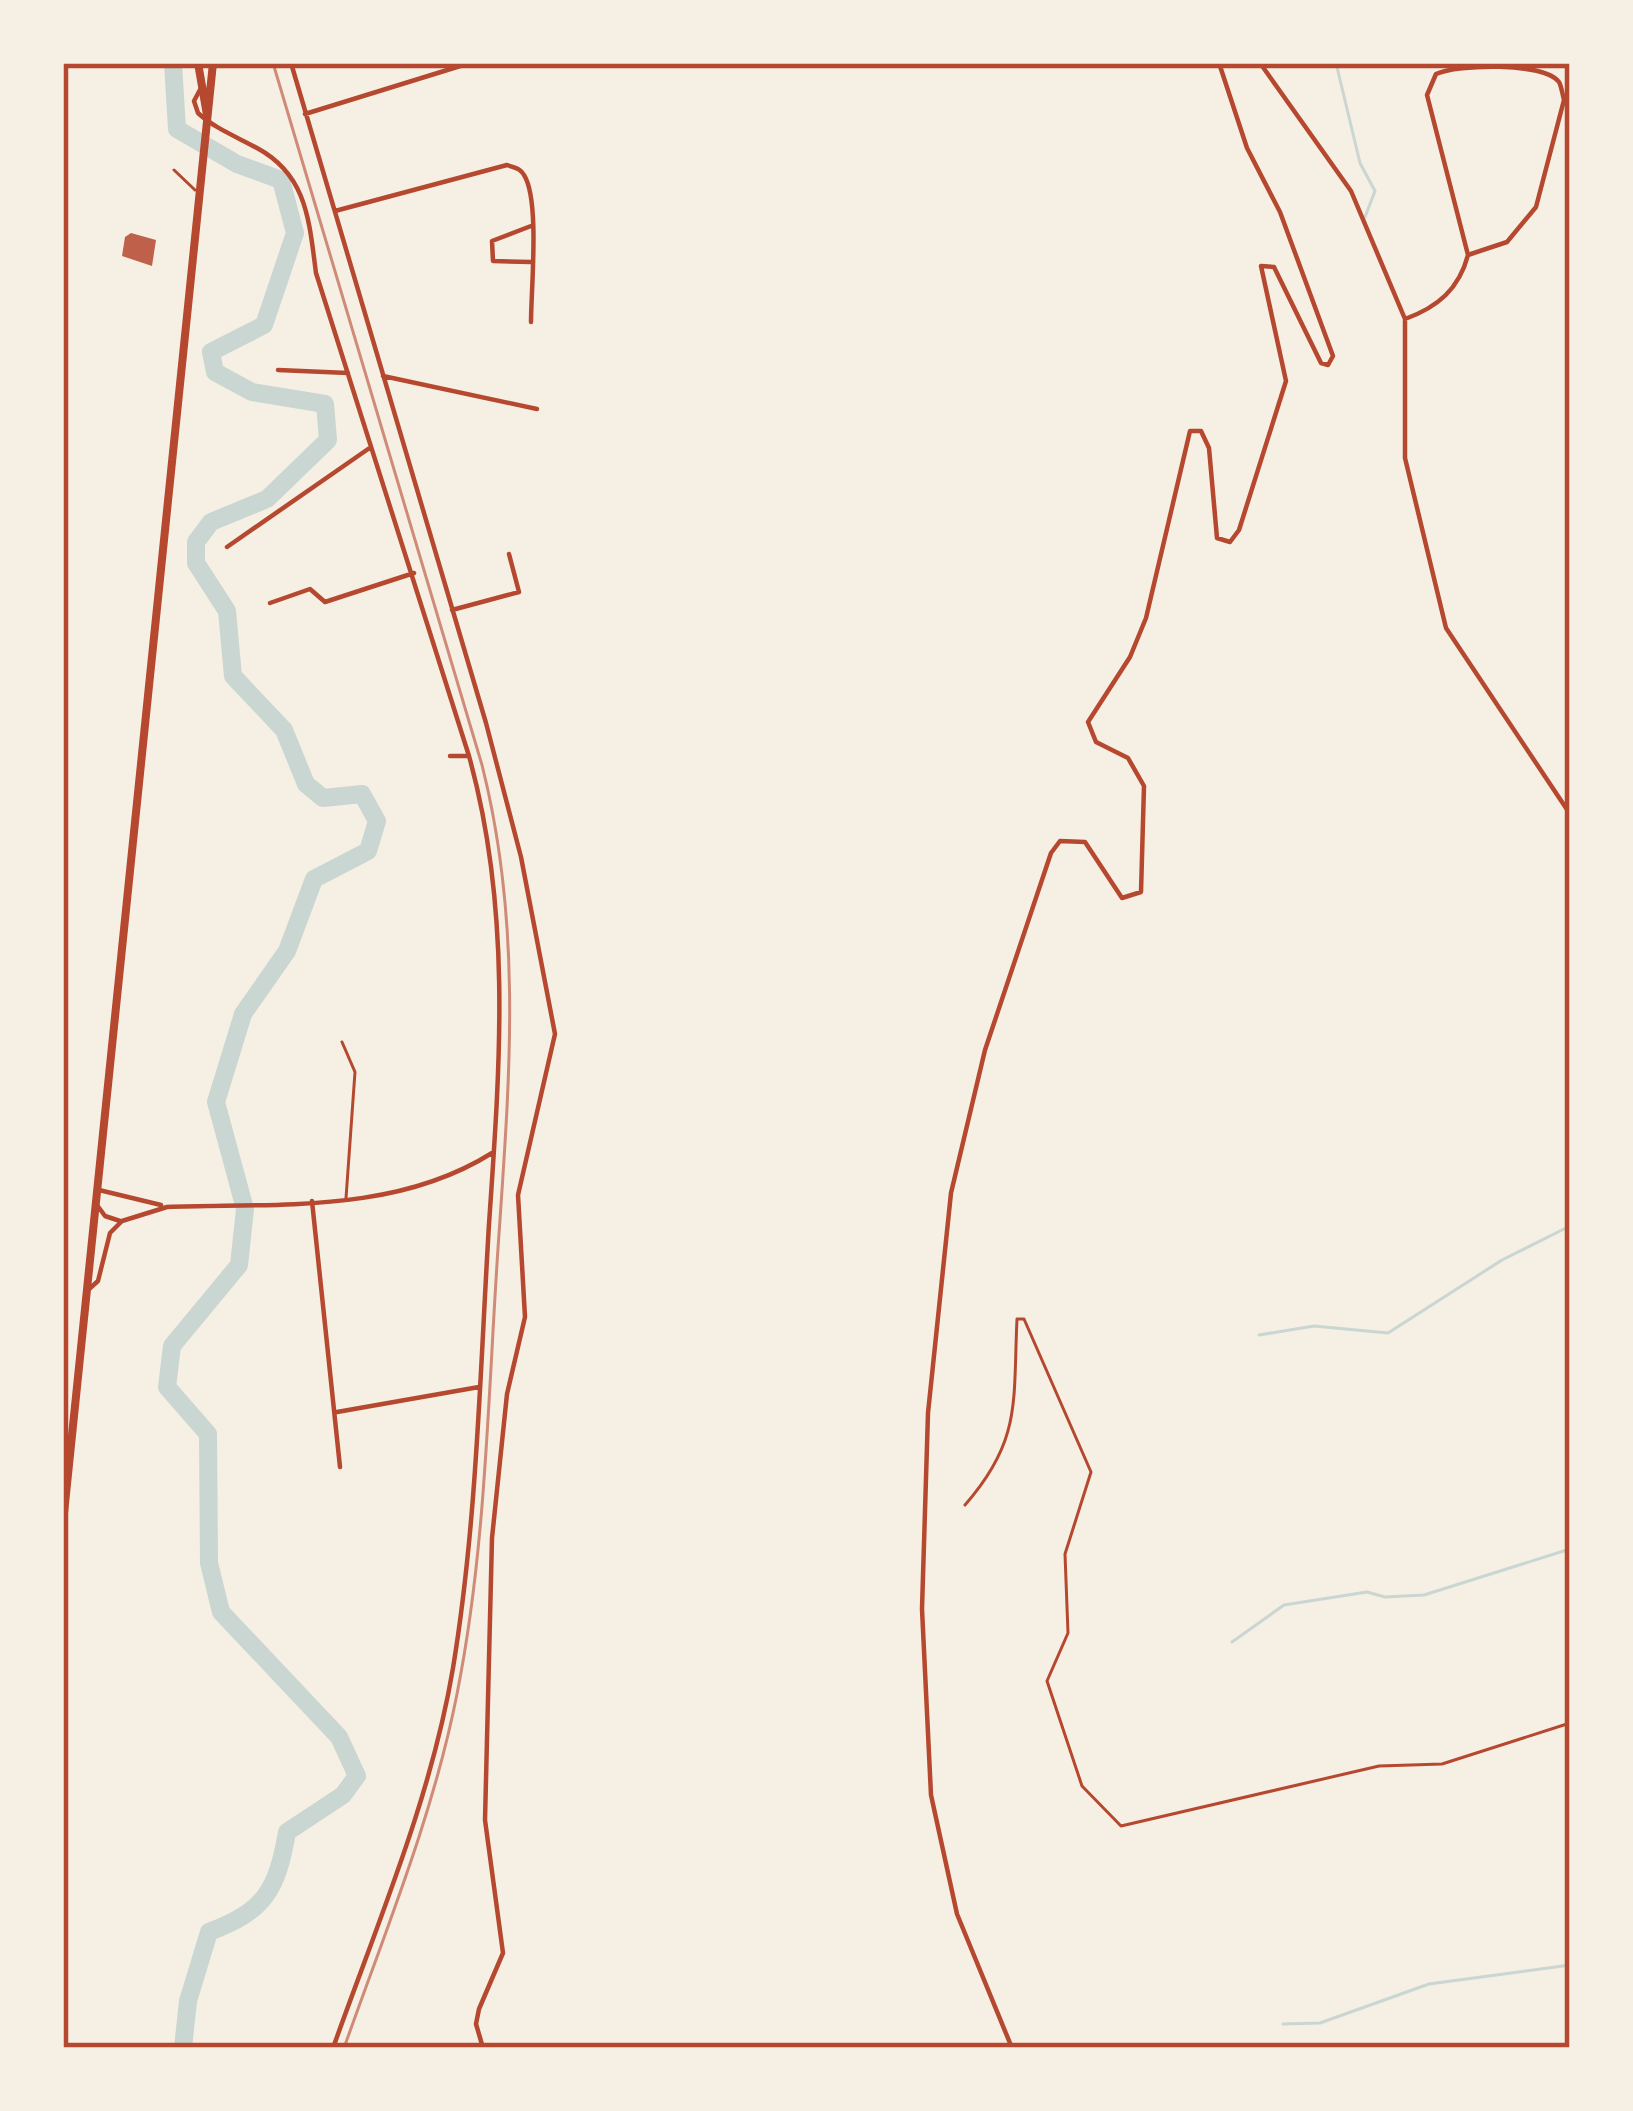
<svg xmlns="http://www.w3.org/2000/svg" width="1633" height="2111" viewBox="0 0 1633 2111" font-family="'PT Sans',sans-serif">
<rect width="100%" height="100%" fill="#f6efe4"/>
<g fill="none" stroke-linecap="round" stroke-linejoin="round">
<!-- stream -->
<path stroke="#c9d6d2" stroke-width="3" d="M1336 63 1360 163 1375 191 1365 217
M1259 1335 1314 1326 1388 1333 1502 1260 1570 1226
M1232 1642 1284 1605 1367 1592 1385 1597 1424 1595 1570 1549
M1283 2024 1320 2023 1429 1984 1570 1965"/>
<!-- river -->
<path stroke="#c9d6d2" stroke-width="18" d="M173 63 177 129 237 164 281 180 295 233 264 325 211 352 215 372 252 392 325 404 328 440 267 499 211 522 196 542V563L227 611 233 676 284 730 306 784 323 798 362 794 377 821 368 851 314 879 287 951 243 1014 216 1102 245 1209 239 1265 172 1346 167 1387 208 1434 209 1563 221 1612 339 1737 357 1776 343 1795 287 1832C277 1890 265 1911 209 1932L188 2001 183 2048"/>
</g>
<!-- building -->
<path fill="#bf614a" d="M131 233 156 240 152 266 122 256 125 237Z"/>
<g fill="none" stroke-linecap="round" stroke-linejoin="round">
<!-- path -->
<path stroke="#b5482f" stroke-width="3" d="M965 1505C1022 1440 1013 1401 1017 1319H1024L1091 1472 1065 1554 1068 1633 1047 1681 1082 1786 1121 1826 1379 1766 1442 1764 1570 1723"/>
<!-- service -->
<path stroke="#b5482f" stroke-width="3" d="M174 170 195 190
M342 1042 355 1072 346 1198"/>
<!-- minor -->
<path stroke="#b5482f" stroke-width="4.5" d="M291 63 486 723 521 857 555 1034 518 1195 525 1317 507 1394 492 1538 485 1820 503 1953 479 2009 476 2024 483 2048
M1260 63 1351 191 1405 319V458L1446 628 1570 814
M202 86 194 101 198 113C214 128 237 137 257 148 307 175 309 220 316 273L469 756C512 911 500 1065 489 1224 480 1372 477 1522 453 1668 431 1799 377 1924 333 2048
M305 114 470 63
M335 211 507 165C515 168 520 168 524 175 540 200 531 289 531 322
M531 226 492 241 493 261 531 262
M1405 319C1438 307 1459 289 1468 255L1427 95 1436 74C1457 64 1544 62 1559 82 1561 85 1563 96 1564 100L1536 207 1507 242 1468 255
M278 370 348 373
M383 376 537 409
M227 547 371 447
M270 603 310 589 325 602 414 573
M452 610 519 592 509 554
M450 756H469
M99 1190 161 1205
M312 1201 340 1467
M97 1205 105 1216 120 1221
M88 1290 98 1281 110 1233 122 1221 167 1207C277 1203 395 1214 492 1153
M337 1412 479 1387
M1012 2048 957 1914 931 1795 922 1609 928 1413 951 1193 985 1050 1051 853 1060 841 1085 842 1122 898 1141 892 1144 786 1128 758 1096 742 1088 722 1130 657 1146 618 1190 431H1201L1209 448 1217 538 1230 542 1239 530 1286 381 1261 266 1274 267 1321 363 1328 365 1333 356 1280 212 1247 148 1219 63"/>
<!-- primary -->
<path stroke="#b5482f" stroke-width="8" d="M198 63 207 115
M63 1523 213 63"/>
<!-- rail -->
<path stroke="#cf8b77" stroke-width="3" d="M273 63 482 765C522 923 510 1074 499 1234 488 1387 487 1544 457 1694 433 1816 385 1932 344 2048"/>
</g>
<!-- border -->
<rect width="1633" height="2111" fill="none" stroke="#f6efe4" stroke-width="132"/>
<rect x="66" y="66" width="1501" height="1979" fill="none" stroke="#b5482f" stroke-width="4.5"/>
</svg>
